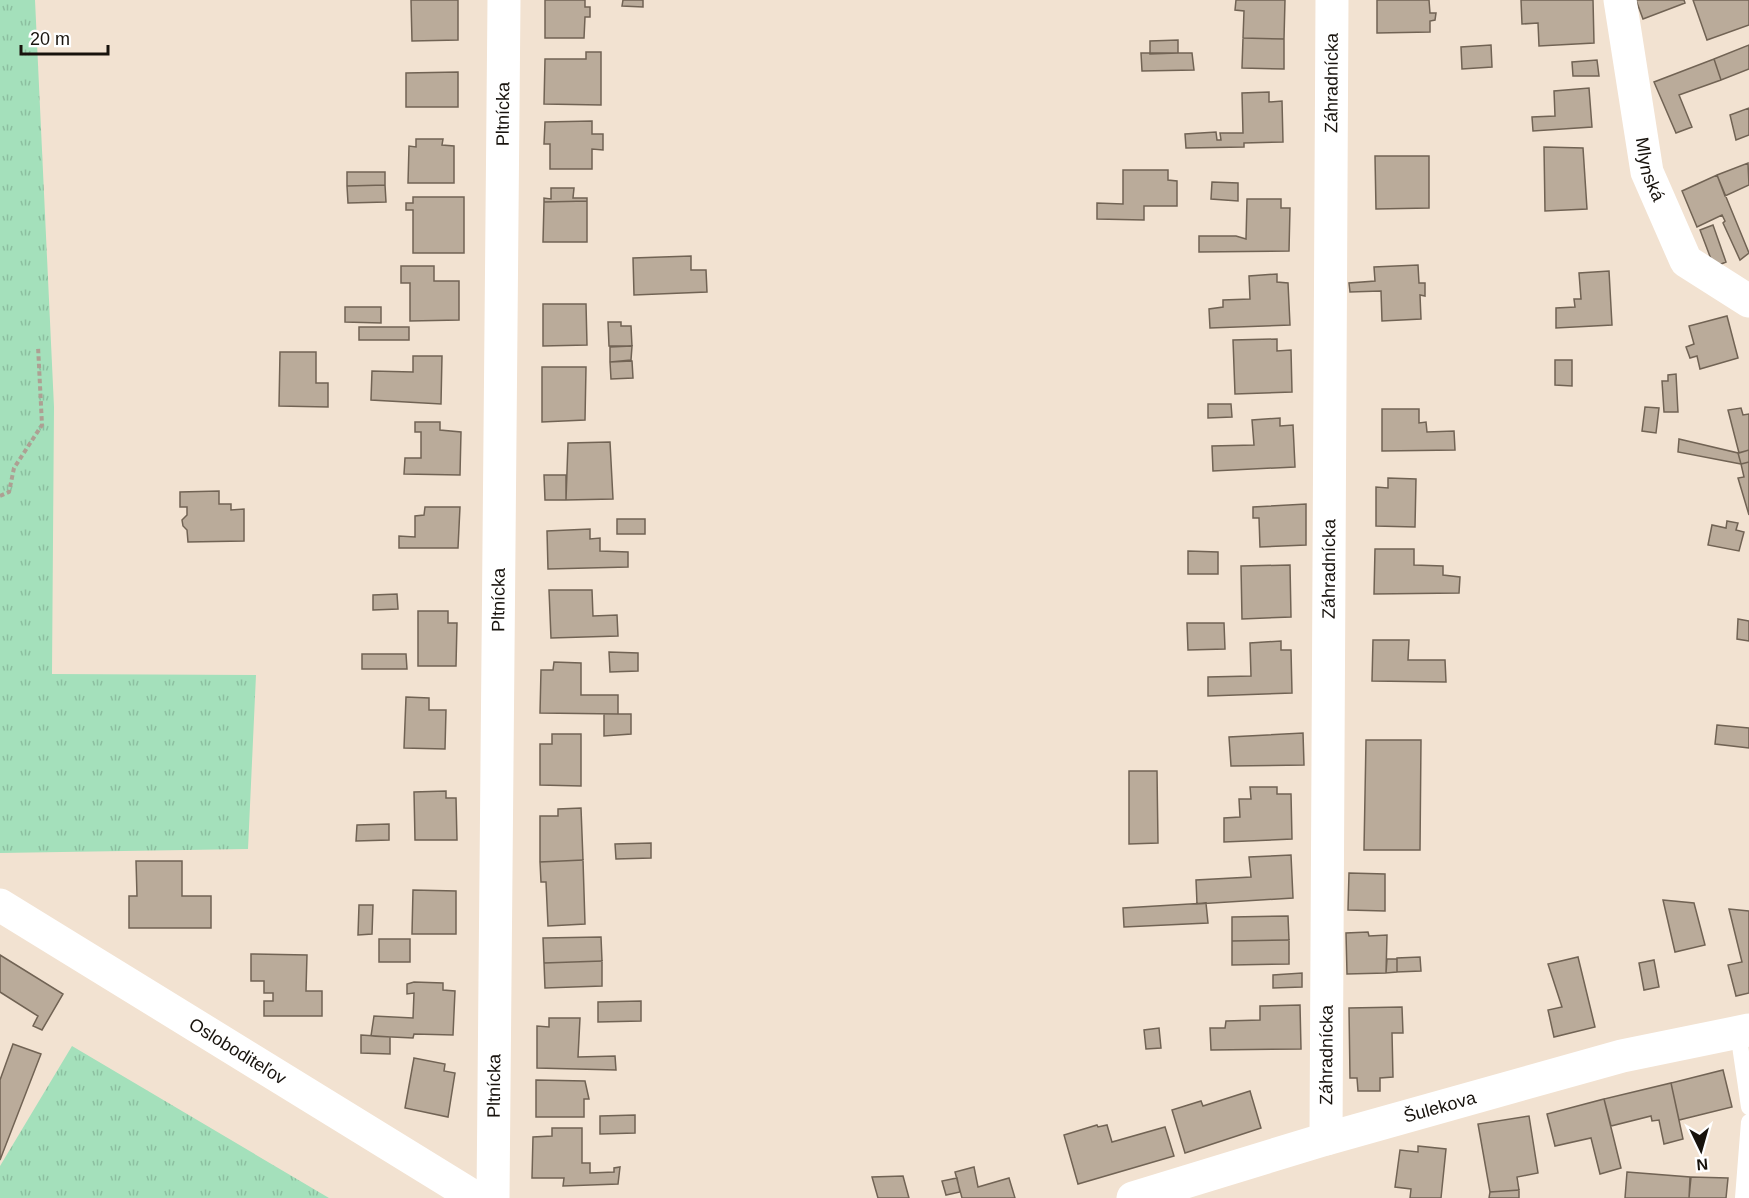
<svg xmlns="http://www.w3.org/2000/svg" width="1749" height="1198" viewBox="0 0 1749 1198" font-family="Helvetica,sans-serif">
<defs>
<pattern id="grass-tufts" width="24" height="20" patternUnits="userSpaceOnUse" patternTransform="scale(1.5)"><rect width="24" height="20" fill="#a4e0bb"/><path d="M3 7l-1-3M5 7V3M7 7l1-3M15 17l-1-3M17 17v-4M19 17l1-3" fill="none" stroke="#8cbfa0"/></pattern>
</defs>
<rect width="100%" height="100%" fill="#f2e2d1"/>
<!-- grass -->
<path fill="url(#grass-tufts)" d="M0 0H35L54 407 52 674 256 675 248 849 0 853Z
M72 1046 329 1198H0V1166Z"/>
<!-- building -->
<path fill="#baab9a" stroke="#716354" stroke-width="1.5" d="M411 0H458V40L412 41Z
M545 0H585V7H590V17H585L584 38H545Z
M623 0H643V7L622 6Z
M1236 0H1285L1284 39 1243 38 1244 11 1235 10Z
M1377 0H1429L1430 13H1436L1435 20 1430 21V32L1377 33Z
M1521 0H1593L1594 43 1539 46 1538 23 1522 24Z
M1636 0H1684L1685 3 1643 19Z
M1693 0H1749V25L1707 40Z
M1243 38 1284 39V69L1242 68Z
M1178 40V53L1150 54V41Z
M1491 45 1492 67 1462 69 1461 47Z
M1749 45V69L1721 80 1714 59Z
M586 52H601V105L544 104 545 59H586Z
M1141 53H1192L1194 70 1142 71Z
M1714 59 1721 80 1679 95 1692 127 1676 133 1654 82Z
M1597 60 1599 76H1573L1572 62Z
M458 72V107H406V73Z
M1589 88 1592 127 1533 131 1532 117 1555 116 1554 91Z
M1269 92V102L1282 101 1283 142 1244 143V147L1186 148 1185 134 1216 132 1217 140H1221L1220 133H1243L1242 93Z
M1749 108V135L1736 140 1730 115Z
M592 121V134H603V150L592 149V169H550V144H544L545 122Z
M416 139H443L442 145 454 146V183H408L409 146 416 147Z
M1544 147 1583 148 1587 209 1545 211Z
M1375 156H1429V208L1376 209Z
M1748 163 1749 185 1725 196 1717 175Z
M1123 170H1168V180L1177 181V206H1144V220L1097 219V203L1123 204Z
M347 172H385V185L347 186Z
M1717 175 1749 253 1740 260 1723 223 1725 221 1722 215 1697 227 1682 191Z
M1212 182 1238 183V201L1211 199Z
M385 185 386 202 348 203 347 186Z
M551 188H574L573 198H587V201L544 202V198L551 199Z
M413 197H464V253H413V210H406V203H413Z
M1247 199H1281V208H1290L1289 251 1199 252V236H1236L1246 239Z
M587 201V242H543L544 202Z
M1713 225 1726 262 1714 267 1700 230Z
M691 256V270H706L707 292 634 295 633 258Z
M1418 265 1419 283H1425V296L1420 295 1421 319 1382 321 1381 291 1350 292 1349 283 1375 281 1374 267Z
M401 266H434V281H459V320L410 321V283H401Z
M1609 271 1612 325 1556 328V308L1575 307 1574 299H1581L1579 273Z
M1277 274V282L1288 283 1290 325 1210 328 1209 309 1223 307V300L1250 299 1249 276Z
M543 304H586L587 345 543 346Z
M345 307H381V323L345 322Z
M1727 316 1738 358 1700 369 1697 356 1690 358 1686 347 1694 344 1689 326Z
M608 322H621V326H631L632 346H609Z
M359 327H409V340H359Z
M1277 339V351L1291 350 1292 392 1235 394 1233 340Z
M632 346 631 360 610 362V347Z
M280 352H316V383H328V407L279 406Z
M413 356H442L441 404 371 400 372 371 413 372Z
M1555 360H1572V386L1555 385Z
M632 361 633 378 611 379 610 362Z
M542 367H586L585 420 542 422Z
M1676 374 1678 412H1664L1662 381H1668V375Z
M1208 404H1231L1232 417 1208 418Z
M1645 407 1659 408 1656 433 1642 431Z
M1741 408 1743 415 1749 414V450L1739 453 1728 410Z
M1382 409H1419V423L1426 422 1427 432 1454 431 1455 450 1382 451Z
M1280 418V426L1293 425 1295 467 1213 471 1212 446 1254 445 1252 420Z
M415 422H440V430L461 432 460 475 404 474 405 458H421V432H415Z
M1679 439 1738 453 1741 464 1678 452Z
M610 442 613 499 566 500 568 443Z
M1749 450V462L1741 464 1738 453Z
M1749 462V515L1738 478 1744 477 1741 464Z
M544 475H566V500H545Z
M1388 478 1416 479 1415 527 1376 526V487L1388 488Z
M219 491V504H231V510L244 509V541L188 542 187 530 183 526 182 520 187 515V507H180V492Z
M1306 504V545L1260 547 1259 518H1253V507Z
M425 507H460L458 548H399V536L415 537V516L424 515Z
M617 519H645V534H617Z
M1727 521 1738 523 1736 530 1744 532 1739 551 1708 545 1712 525 1726 528Z
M590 529V539L600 538V551L628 552V567L548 569 547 531Z
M1375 549H1414V565L1443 566V575L1460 577 1459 593 1374 594Z
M1188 551 1218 552V574H1188Z
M1290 565 1291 617 1242 619 1241 566Z
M549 590H592L593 616 617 615 618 636 551 638Z
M397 594 398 609 373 610V595Z
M418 611H448V623H457L456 666H418Z
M1738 619 1749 621V641L1737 639Z
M1187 623H1224L1225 649 1188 650Z
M1373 640H1409L1408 660H1445L1446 682 1372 681Z
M1281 641V650H1291L1292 693 1208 696V677L1251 676 1250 643Z
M609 652 638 653V671L610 672Z
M362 654H406L407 669H362Z
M554 662 581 663V695H618V714L540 713 541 670H553Z
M406 697 429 698V710H446L445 749 404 748Z
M604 714H631V734L604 736Z
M1717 725 1749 728V748L1715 744Z
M1303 733 1304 765 1231 766 1229 737Z
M552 734H581V786L540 785V744H552Z
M1366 740H1421L1420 850H1364Z
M1129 771H1157L1158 843 1129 844Z
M1250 787H1277V794H1291L1292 839 1224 842V818L1240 817 1239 799H1251Z
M446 791V798H456L457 840H415L414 792Z
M581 808 583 860 540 862V816H558V809Z
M389 824V840L356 841 357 825Z
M651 843V858L616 859 615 844Z
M1291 855 1293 898 1197 904 1196 880 1251 877 1249 857Z
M583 860 585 924 548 926 546 882H541L540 862Z
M136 861H182V896H211V928H129V896H137Z
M1349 873 1385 874V911L1348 910Z
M413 890 456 891V934H412Z
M1663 900 1694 903 1705 945 1675 952Z
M1206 903 1208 923 1124 927 1123 908Z
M359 905H373L372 934 358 935Z
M1729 909 1749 911V993L1736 996 1728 965 1742 962Z
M1288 916 1289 940 1232 941V917Z
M1368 932 1369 936 1387 935 1386 973 1347 974 1346 933Z
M601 937 602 961 544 963 543 938Z
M379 939H410V962H379Z
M1289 940V964L1232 965V941Z
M251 954 307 955 306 991H322V1016H264V1001H273V993H264V981H251Z
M0 955 63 994 42 1030 33 1026 38 1016 0 992Z
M1420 957 1421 971 1397 972V958Z
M1578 957 1595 1027 1554 1037 1548 1010 1562 1007 1548 964Z
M1387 959H1397V972L1386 973Z
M1654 960 1659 987 1644 990 1639 963Z
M602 961V986L545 988 544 963Z
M1302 973V987L1273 988V975Z
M414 982 443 983V990L455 991 453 1035 414 1034 413 1038 371 1036 374 1016 413 1018 414 993 407 994V984Z
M641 1001V1021L598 1022V1002Z
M1300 1005 1301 1049 1211 1050 1210 1028H1225L1226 1021 1260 1020V1006Z
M1402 1007 1403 1033H1392L1393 1077 1380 1078V1091H1358L1357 1078H1350L1349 1008Z
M549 1018H580L578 1057 615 1056 616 1070 537 1068V1026L549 1027Z
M1159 1028 1161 1048 1146 1049 1144 1030Z
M361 1035 390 1037V1054L361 1053Z
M13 1044 41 1054 0 1160V1080Z
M414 1058 445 1064 444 1071 455 1073 448 1117 405 1108Z
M1723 1070 1732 1107 1679 1120 1671 1083Z
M536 1080 585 1081 589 1099H584V1117H536Z
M1671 1083 1683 1139 1664 1144 1659 1120 1652 1121 1651 1116 1611 1126 1604 1099Z
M1250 1091 1261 1128 1185 1153 1172 1110 1201 1101 1203 1106Z
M1604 1099 1621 1168 1600 1174 1591 1138 1555 1146 1547 1114Z
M635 1115V1133L600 1134V1116Z
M1529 1116 1538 1173 1517 1177 1519 1190 1490 1192 1478 1124Z
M1097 1125 1098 1127 1107 1125 1112 1142 1165 1127 1174 1156 1078 1184 1064 1135Z
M552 1128H582V1163H590V1173L614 1172V1168L620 1167 618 1184 563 1186 564 1178H532L533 1137 552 1136Z
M1418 1146 1446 1149 1441 1198H1410L1411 1189 1395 1187 1400 1150 1418 1152Z
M974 1167 978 1187 1009 1178 1015 1198H962L955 1172Z
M1627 1172 1690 1177 1689 1198H1625Z
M903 1176 909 1198H878L872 1177Z
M1691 1177 1728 1178 1726 1198H1689Z
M957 1178 960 1192 946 1195 942 1181Z
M1519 1190V1198H1489L1490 1192Z"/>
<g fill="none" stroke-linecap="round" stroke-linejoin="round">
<!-- path -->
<path stroke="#ada093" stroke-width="4" stroke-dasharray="4.5 3" stroke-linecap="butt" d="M0 496 9 492 14 468 42 425 38 346"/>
<!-- service -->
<path stroke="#fff" stroke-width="16" d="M1738 1032 1749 1107
M1743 1198 1749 1122"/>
<!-- minor -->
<g stroke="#fff" stroke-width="33">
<path id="s1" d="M1620 0 1647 172 1686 261 1749 301"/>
<path id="s2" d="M0 905 476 1198"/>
<path id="s3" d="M1326 1139 1332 0"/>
<path id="s4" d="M493 1198 504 0"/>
<path id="s5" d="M1133 1198 1326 1139 1622 1056 1749 1030"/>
</g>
</g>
<g text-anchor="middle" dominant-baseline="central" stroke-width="4.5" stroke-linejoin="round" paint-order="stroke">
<!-- street labels -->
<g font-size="18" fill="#18130d" stroke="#fff">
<text stroke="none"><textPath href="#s3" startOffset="1056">Záhradnícka</textPath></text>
<text stroke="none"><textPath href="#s4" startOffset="1084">Pltnícka</textPath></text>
<text stroke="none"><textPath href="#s1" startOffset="172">Mlynská</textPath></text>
<text stroke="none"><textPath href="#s3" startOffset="570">Záhradnícka</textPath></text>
<text stroke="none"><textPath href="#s4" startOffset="598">Pltnícka</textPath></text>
<text stroke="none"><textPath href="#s2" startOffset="279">Osloboditeľov</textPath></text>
<text stroke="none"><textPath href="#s3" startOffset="84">Záhradnícka</textPath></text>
<text stroke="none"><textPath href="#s4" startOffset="112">Pltnícka</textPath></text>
<text stroke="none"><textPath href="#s5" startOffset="320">Šulekova</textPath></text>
</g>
</g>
<!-- north arrow -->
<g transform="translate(1701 1150) rotate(175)" stroke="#ffffff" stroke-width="4.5" paint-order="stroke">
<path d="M0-4.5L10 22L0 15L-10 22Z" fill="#18130d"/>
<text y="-9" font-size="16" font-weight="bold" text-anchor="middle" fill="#18130d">N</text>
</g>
<!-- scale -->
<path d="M21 45v9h87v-9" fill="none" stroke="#18130d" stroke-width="3"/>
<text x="30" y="45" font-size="18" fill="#18130d" stroke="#ffffff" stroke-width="4.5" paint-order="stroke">20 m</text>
</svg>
